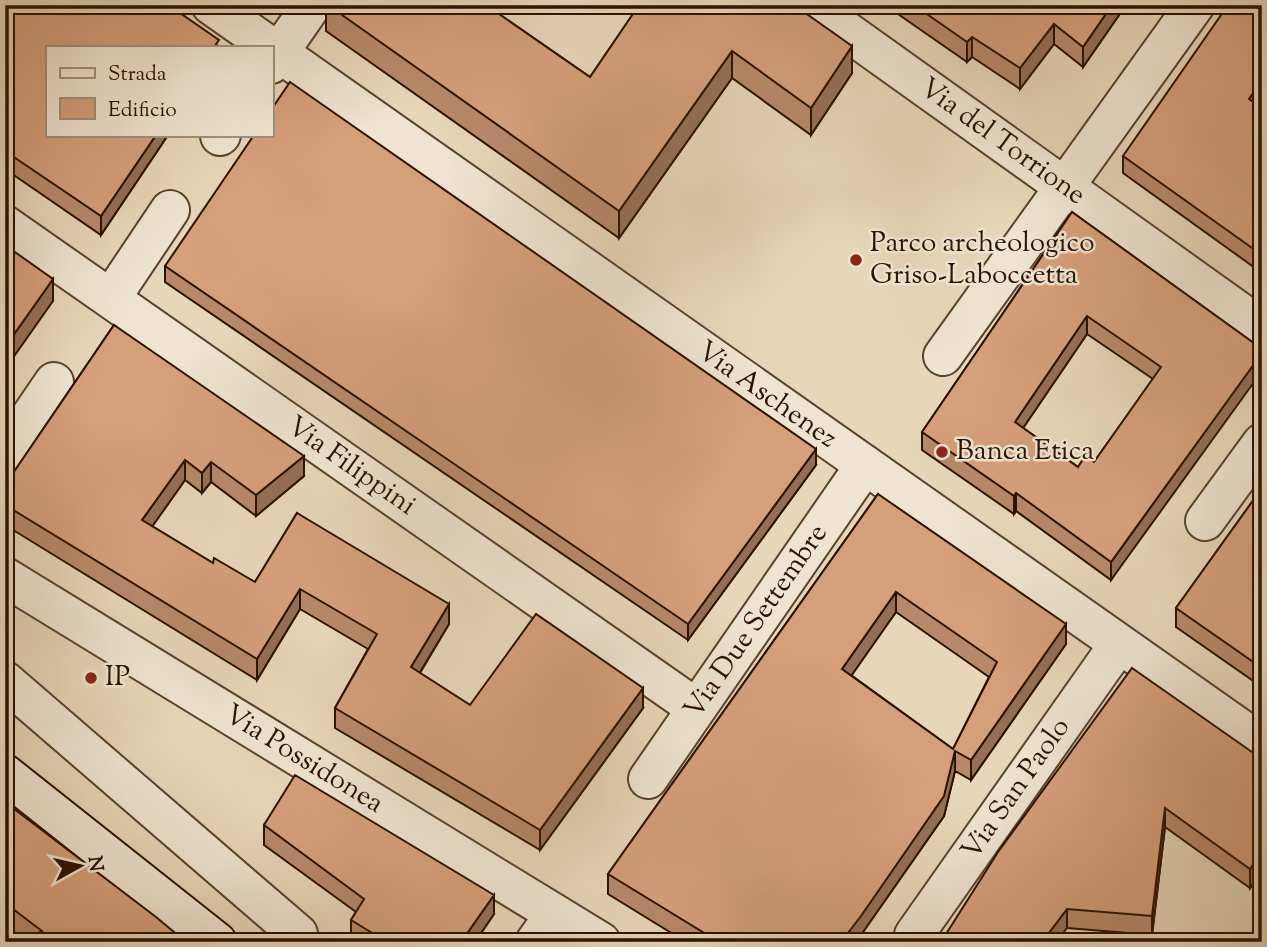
<svg xmlns="http://www.w3.org/2000/svg" width="1267" height="947" viewBox="0 0 1267 947" font-family="'Sorts Mill Goudy',serif">
<rect width="100%" height="100%" fill="#e7d6b8"/>
<filter id="stains"><feTurbulence type="fractalNoise" baseFrequency=".00286" numOctaves="4"/><feColorMatrix values="0 0 0 0 .2 0 0 0 0 .09 0 0 0 0 .02 0 0 0 .5 -.17"/></filter>
<radialGradient id="worn" r=".72"><stop offset=".6" stop-color="#630" stop-opacity="0"/><stop offset="1" stop-color="#630" stop-opacity=".3"/></radialGradient>
<g fill="none" stroke-linecap="round" stroke-linejoin="round">
<defs>
<g id="street">
<path id="s1" d="M211 5 1262 744"/>
<path id="s2" d="M810 5 1262 328"/>
<path d="M271 64 312 5"/>
<path d="M220 136 221 135"/>
<path id="s3" d="M5 225 696 708"/>
<path d="M111 298 170 210"/>
<path d="M943 356 1195 5"/>
<path d="M5 454 54 382"/>
<path d="M1205 521 1262 443"/>
<path id="s4" d="M5 577 601 942"/>
<path d="M5 681 298 934 295 942"/>
<path id="s5" d="M648 779 865 465"/>
<path id="s6" d="M914 935 1119 644"/>
<path d="M535 942 555 914"/>
</g>
<path id="secondary" d="M5 774 217 942"/>
</defs>
<!-- street casing -->
<use href="#street" stroke="#59422e" stroke-width="42"/>
<!-- secondary casing -->
<use href="#secondary" stroke="#2a1100" stroke-width="42"/>
<!-- street -->
<use href="#street" stroke="#efe4d1" stroke-width="38"/>
<!-- secondary -->
<use href="#secondary" stroke="#efe4d1" stroke-width="38"/>
</g>
<!-- wall -->
<path fill="#b78969" stroke="#2a1100" stroke-width="2" fill-rule="evenodd" d="M5 5H175V10L219 47 168 135 101 235 5 169Z
M326 5H486L590 77 636 10 630 5H794L852 73 811 135 732 78 619 238 326 31Z
M885 5H1126L1083 67 1054 44 1020 89 972 57 967 62Z
M1257 104 1262 108V273L1123 173V156Z
M1072 212 1262 349 1111 580 1016 511 1014 514 922 450V432ZM1087 334 1153 379 1094 462 1078 467 1023 428Z
M165 266 816 465 688 640 165 282Z
M114 325 304 476 256 516 211 482 202 493 185 480 152 526 213 563 255 582 297 513 449 624 420 673 470 705 643 708 540 850 335 728V708L368 649 300 609 257 680 5 525V485Z
M1262 488V687L1176 627V608Z
M878 494 1066 644 971 780 955 771 944 816 856 942H686L608 894V874ZM896 612 989 677 953 749 851 675Z
M1262 759V871L1250 888 1165 827 1152 935 1067 928 998 852Z
M5 802 186 942 25 940 5 925Z
M264 825 494 914 475 942H355L351 940V920L356 912 264 845Z"/>
<!-- shaded-wall -->
<path fill="#956f55" stroke="#2a1100" stroke-width="2" d="M1112 5H1126L1083 67V47Z
M1054 24V44L1020 89V68Z
M972 37V57L967 62V42Z
M852 46V73L811 135V108Z
M732 51V78L619 238V211Z
M1262 80V98L1249 116V99Z
M156 135H168L101 235V216Z
M53 279V301L5 369V347Z
M1087 316V334L1015 440V422Z
M1262 353V371L1111 580V562Z
M816 449V465L688 640V624Z
M304 456V476L256 516V495Z
M185 460V480L142 541V520Z
M211 462V482L202 493V473Z
M1016 493V511L1014 514V496Z
M300 589V609L257 680V659Z
M896 592V612L842 689V669Z
M449 604V624L411 687V667Z
M1066 624V644L971 780V760Z
M643 688V708L540 850V830Z
M955 751V771L944 816 856 942H841Z
M1165 808V827L1152 935V916Z
M1262 852V871L1250 888V869Z
M494 895V914L475 942H461Z
M1067 909V928L1056 942H1042Z"/>
<!-- building -->
<path fill="#d59f7a" stroke="#2a1100" stroke-width="2" fill-rule="evenodd" d="M5 5H171L170 6 219 40 214 47H47V135H156L101 216 5 151Z
M328 5H486L590 77 639 5H794L852 46 811 108 732 51 619 211Z
M914 5H1112L1083 47 1054 24 1020 68 972 37 967 42Z
M1228 5H1262V80L1249 99 1262 108V255L1123 156Z
M290 82 816 449 688 624 165 266 254 135H271V110Z
M1072 212 1262 349V353L1111 562 1016 493 1014 496 922 432ZM1087 316 1161 367 1094 462 1085 456 1078 467 1015 422Z
M5 245 53 279 5 347Z
M114 325 304 456 256 495 211 462 202 473 185 460 142 520 213 563 214 558 255 582 297 513 449 604 411 667 470 705 536 614 643 688 540 830 335 708 377 634 300 589 257 659 5 505V485Z
M1262 488V668L1176 608Z
M878 494 1066 624 971 760 955 751 944 796 861 916 841 942H719L608 874ZM896 592 997 662 953 749 842 669Z
M1132 668 1262 759V852L1250 869 1165 808 1152 916 1067 909 1042 942H941L998 852Z
M295 775 494 895 461 942H387L351 920 364 899 264 825Z
M5 802 156 917 186 942H21L42 931 5 903Z"/>
<!-- markers -->
<g fill="#8f2418" stroke="#efe4d1" stroke-width="2.5">
<circle cx="856" cy="260" r="7"/>
<circle cx="942" cy="452" r="7"/>
<circle cx="91" cy="678" r="7"/>
</g>
<g text-anchor="middle" dominant-baseline="central" stroke-width="5" stroke-linejoin="round" paint-order="stroke">
<!-- street labels -->
<g font-size="28" fill="#2a1100" stroke="#efe4d1">
<text stroke="none"><textPath href="#s2" startOffset="236">Via del Torrione</textPath></text>
<text stroke="none"><textPath href="#s1" startOffset="679">Via Aschenez</textPath></text>
<text stroke="none"><textPath href="#s3" startOffset="422">Via Filippini</textPath></text>
<text stroke="none"><textPath href="#s5" startOffset="191">Via Due Settembre</textPath></text>
<text stroke="none"><textPath href="#s4" startOffset="350">Via Possidonea</textPath></text>
<text stroke="none"><textPath href="#s6" startOffset="178">Via San Paolo</textPath></text>
</g>
<!-- poi labels -->
<g font-size="28" fill="#2a1100" stroke="#efe4d1" text-anchor="start">
<text x="870" y="244">Parco archeologico<tspan x="870" dy="32">Griso-Laboccetta</tspan></text>
<text x="956" y="452">Banca Etica</text>
<text x="105" y="678">IP</text>
</g>
</g>
<!-- margin -->
<rect width="1267" height="947" fill="none" stroke="#e7d6b8" stroke-width="28"/>
<rect x="7" y="7" width="1253" height="933" fill="none" stroke="#2a1100" stroke-width="3.5"/>
<rect x="14" y="14" width="1239" height="919" fill="none" stroke="#2a1100" stroke-width="2"/>
<!-- legend -->
<rect x="46" y="46" width="228" height="91" fill="#efe4d1" stroke="#a0907d" stroke-width="2"/>
<rect x="60" y="68" width="35" height="10" fill="#efe4d1" stroke="#a0907d" stroke-width="2"/>
<text x="108" y="80" font-size="21" fill="#2a1100">Strada</text>
<rect x="60" y="98" width="35" height="21" fill="#d59f7a" stroke="#a0907d" stroke-width="2"/>
<text x="108" y="116" font-size="21" fill="#2a1100">Edificio</text>
<!-- north arrow -->
<g transform="translate(80 866) rotate(82)" stroke="#efe4d1" stroke-width="5" paint-order="stroke">
<path d="M0-5L12 26L0 18L-12 26Z" fill="#2a1100"/>
<text y="-10" font-size="19" font-weight="bold" text-anchor="middle" fill="#2a1100">N</text>
</g>
<rect width="100%" height="100%" filter="url(#stains)"/>
<rect width="100%" height="100%" fill="url(#worn)"/>
</svg>
